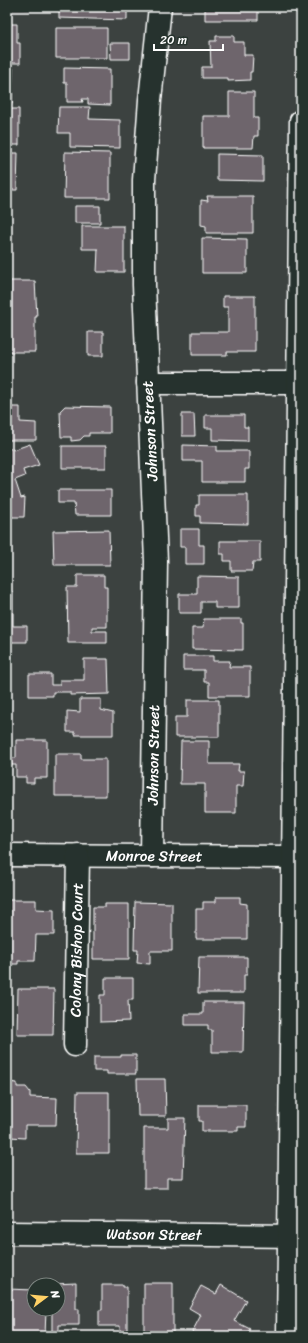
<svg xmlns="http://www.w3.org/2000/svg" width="308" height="1343" viewBox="0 0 308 1343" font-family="Sriracha,sans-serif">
<rect width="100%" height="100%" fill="#3c4240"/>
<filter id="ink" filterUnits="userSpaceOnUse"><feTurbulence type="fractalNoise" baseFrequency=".025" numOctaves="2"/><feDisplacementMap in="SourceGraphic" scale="8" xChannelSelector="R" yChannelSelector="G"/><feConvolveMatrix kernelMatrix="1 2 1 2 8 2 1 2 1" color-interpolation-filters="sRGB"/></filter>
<g filter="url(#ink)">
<!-- building -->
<path fill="#6e656c" stroke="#fff" d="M7 7H35V9L7 8Z
M59 7H102V10H108V7H127V20L59 18Z
M205 7H258V20H205Z
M7 24H17V43H20V63H7Z
M56 28H107V58H56Z
M216 36H234V42H244V55H253L252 72H250V80L228 81V78H202V67H211L210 41H216Z
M110 43H130V59H111Z
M7 68H13L12 104H7Z
M64 68 110 69V105L88 104V99H82L83 102H67V83H64Z
M229 92H254V118H258V136H254L253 148H203V116H229Z
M59 107H90L89 119 120 120V148L70 147V133H58Z
M7 109H19V145H7Z
M65 152 110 153V198H64Z
M7 153H18L17 190H7Z
M217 154 263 155V181L217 180Z
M207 196H253V233H206V226L201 225V200L208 201Z
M75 206H100V223H75Z
M82 226H124V272H97L98 249H82Z
M202 238 247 239V273H202Z
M7 281H35L37 317H35V352H7Z
M223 296H255V352H227V355H192V332H228V307H223Z
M88 332H103V356H88Z
M65 406 110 407V433H89V436H84L80 440 71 441V437H61L60 411Z
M7 407H20V422L36 423V440H7Z
M182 414H194L195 436H182Z
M205 415H244V427H248V441L212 440V428H205Z
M30 444 39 465 23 470 25 476 15 480 21 498 25 497 24 517H7V450L13 448V450Z
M183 445 217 446V451H249V469H245V482H202V461H183Z
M62 446H106V468H62Z
M58 490H111V515H75L74 503H58Z
M199 495H248V524L200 523V516H196V505H199Z
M180 529H199V545H204V564H185V547H180Z
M109 530 110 565H54L53 531Z
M220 541H260V562H253L252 571H231V561H224V554H220Z
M77 575H104V587H107V627H92V631H107V643H68L67 587H77Z
M197 576 239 577V608H215V602H201V613H179V594H197Z
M7 583 8 592H13V626H27V642H7Z
M204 619H241V623H243V650L192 649V628H203Z
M183 656H213V661H230L229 667H250V696H209V682H204V670H183Z
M84 659H108L109 694 70 695V692H53V696H29V674H51V685H60V680H84Z
M80 699H101V710L113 713V735H75V732H67V711L80 712Z
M187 700H219V737H175V717H187Z
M16 740H47V778H34V783H26V777H16V765H11V758H16Z
M181 741H209V764H239L238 771H244L243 786H236V813H205V784H180Z
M55 754H81V759H106V796H55Z
M216 897H240V903L247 904V939H196V909H203V902H216Z
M8 900H36V909L54 910V935H36L35 961H18V964H7Z
M135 902 172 903V951H150V964L137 963 138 950H134Z
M105 904H129V959H93V907H105Z
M199 957H247V975H244V993H198Z
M105 978H133V1000H128L129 1021 100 1022V995H105Z
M18 989H54L53 1035H17Z
M203 1002H244L243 1052H212V1030H208V1025H185V1014H203Z
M121 1055H136V1074H107V1071H94V1057H121Z
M137 1079H165L166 1116H138Z
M7 1082 17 1083V1087H26L30 1092V1097L57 1098 56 1125H25V1138L10 1137 9 1148H7Z
M77 1092H109V1153H76Z
M199 1105H246V1127H238V1131H202V1121H199Z
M168 1118H185L183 1178H167V1188H144V1128H168Z
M76 1283V1309H79V1325H59V1336H52V1309H58V1285L55 1284Z
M144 1283H173V1336H144Z
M102 1285H123V1287H127V1336H120V1326H99V1310H102Z
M221 1285 246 1300 234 1321 250 1329 246 1336H190L201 1315 189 1308 201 1286 216 1294Z
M7 1289 34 1290V1309H46L45 1336H7Z"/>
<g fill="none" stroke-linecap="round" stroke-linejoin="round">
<defs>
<g id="minor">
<path d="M148 383H299"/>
<path id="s1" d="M7 855 301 857"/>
<path id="s2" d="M152 856 156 561 144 285V180L150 100 160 7"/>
<path id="s3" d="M75 1045 78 855"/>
<path id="s4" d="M7 1233 301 1236"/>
<path d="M288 1336 301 121"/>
</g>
</defs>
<!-- minor casing -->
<use href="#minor" stroke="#fff" stroke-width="25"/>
<!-- minor -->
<use href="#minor" stroke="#26332d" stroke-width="22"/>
</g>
</g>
<g text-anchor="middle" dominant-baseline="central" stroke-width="3.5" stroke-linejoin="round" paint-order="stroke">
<!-- street labels -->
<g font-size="15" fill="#fff" stroke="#26332d">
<text transform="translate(150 431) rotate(-93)">Johnson Street</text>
<text stroke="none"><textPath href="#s2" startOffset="101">Johnson Street</textPath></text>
<text stroke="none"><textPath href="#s1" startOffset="147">Monroe Street</textPath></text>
<text stroke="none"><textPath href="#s3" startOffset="95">Colony Bishop Court</textPath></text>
<text stroke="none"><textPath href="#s4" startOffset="147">Watson Street</textPath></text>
</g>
</g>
<!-- margin -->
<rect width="308" height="1343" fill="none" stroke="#26332d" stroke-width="24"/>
<rect x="12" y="12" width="284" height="1319" fill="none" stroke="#fff" stroke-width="1.5" filter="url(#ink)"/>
<!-- north arrow -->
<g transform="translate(46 1297) rotate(74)"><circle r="19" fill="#26332d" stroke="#7d8581"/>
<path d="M0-3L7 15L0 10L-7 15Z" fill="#ffd166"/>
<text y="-6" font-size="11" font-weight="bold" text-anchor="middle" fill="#ffffff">N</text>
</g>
<!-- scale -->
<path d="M154 44v6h69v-6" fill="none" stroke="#ffffff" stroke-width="2"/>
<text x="160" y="44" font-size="12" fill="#ffffff" stroke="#26332d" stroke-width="3" paint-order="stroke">20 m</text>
</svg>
